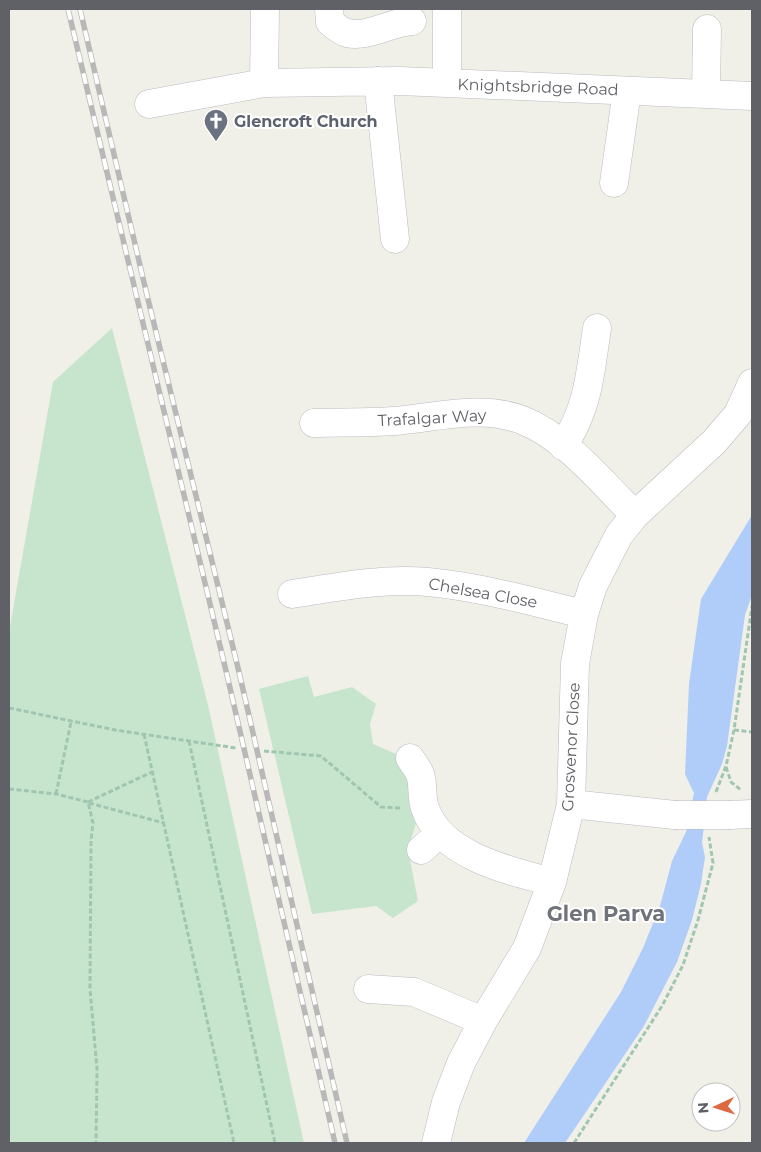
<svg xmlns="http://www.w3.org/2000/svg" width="761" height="1152" viewBox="0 0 761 1152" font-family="Montserrat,sans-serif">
<rect width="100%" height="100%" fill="#f0f0e8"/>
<!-- green -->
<path fill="#c7e5cc" d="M112 328 208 705 304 1143H9V632L53 382Z
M308 676 314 697 352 687 376 704 370 724 373 744 412 761 419 814 408 849 418 901 393 918 376 906 312 914 259 689Z"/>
<!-- water -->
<path fill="#b0ccf9" d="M752 515V595L745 615 727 746 722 764 707 797 702 843 705 857 701 884 692 920 677 962 644 1026 565 1143H524L621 992 643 948 660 906 672 861 686 832 694 793 685 774 689 684 701 599Z"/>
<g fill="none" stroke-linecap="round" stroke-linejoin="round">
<defs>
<path id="minor" d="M329 9 330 22C335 26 342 32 347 33 369 38 391 22 412 21
M378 81 395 239
M264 83 265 9
M447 83V9
M706 94 707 29
M149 104 264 83 400 81 752 96
M614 183 627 91
M314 423C340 422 367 423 394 421 435 418 481 404 522 420 566 437 601 482 635 515
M563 446C589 407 590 373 597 328
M292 594C336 587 383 578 428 582 481 587 533 602 584 614
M410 758C413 763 418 769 420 774 424 785 421 798 425 808 441 856 510 871 552 882
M571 804 675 815
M730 815 752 814
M421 850 440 833
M368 989 414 992 483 1021
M436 1143 446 1102 461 1063 483 1021 527 948 552 882 571 804 575 664 584 614 593 586 619 535 635 515 714 442 738 414 752 383"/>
</defs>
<!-- minor casing -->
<use href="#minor" stroke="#babbc0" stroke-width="29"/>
<!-- path -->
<path stroke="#a0c6b2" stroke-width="3" stroke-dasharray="5 2.5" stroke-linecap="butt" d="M9 708 115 730 236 748
M734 730 752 732
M144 734 234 1143
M189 741 275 1143
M264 751 321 756 381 807 402 808
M726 767 731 782 741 790
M9 789 56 794 88 802 93 823 91 841 90 989 97 1069 96 1143
M716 792 726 766 734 730 752 606
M56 794 71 722
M88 802 152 772
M89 803 164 823
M574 1143 662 1006 683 965 698 920 713 863 709 837"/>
<!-- minor -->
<use href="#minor" stroke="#fff" stroke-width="28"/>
<defs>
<path id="rail" d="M68 9 227 675 335 1143
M80 9 146 291 239 672 347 1143"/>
</defs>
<!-- rail casing -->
<use href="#rail" stroke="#b8b8b9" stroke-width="5.5"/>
<!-- rail -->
<use href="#rail" stroke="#fff" stroke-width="4" stroke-dasharray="11" stroke-linecap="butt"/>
<defs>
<path id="minor-bridge" d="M675 815H730"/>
</defs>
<!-- minor-bridge casing -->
<use href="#minor-bridge" stroke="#babbc0" stroke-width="29" stroke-linecap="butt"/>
<!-- minor-bridge -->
<use href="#minor-bridge" stroke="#fff" stroke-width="28"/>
</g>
<!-- icons -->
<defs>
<symbol id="church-pin" viewBox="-11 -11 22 30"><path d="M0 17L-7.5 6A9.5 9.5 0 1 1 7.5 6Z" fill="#6b7280" stroke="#fff"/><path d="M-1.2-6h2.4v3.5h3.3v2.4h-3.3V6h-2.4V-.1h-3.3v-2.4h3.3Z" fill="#fff"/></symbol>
</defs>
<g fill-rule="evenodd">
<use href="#church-pin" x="202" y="107" width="28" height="38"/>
</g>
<g text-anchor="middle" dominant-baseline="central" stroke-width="4" stroke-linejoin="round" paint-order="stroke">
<!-- street labels -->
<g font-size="16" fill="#5f6167" stroke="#fff">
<text transform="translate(538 87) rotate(2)">Knightsbridge Road</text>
<text transform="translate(432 418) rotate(-3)">Trafalgar Way</text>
<text transform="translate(483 593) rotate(10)">Chelsea Close</text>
<text transform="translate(571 747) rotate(-87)">Grosvenor Close</text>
</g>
<!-- worship labels -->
<g font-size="16" font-weight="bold" fill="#5b616d" stroke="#fff" text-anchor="start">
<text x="234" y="121">Glencroft Church</text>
</g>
<!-- district labels -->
<g font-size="21" font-weight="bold" fill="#707379" stroke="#fff">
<text x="606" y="913">Glen Parva</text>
</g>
</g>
<!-- border -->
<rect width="761" height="1152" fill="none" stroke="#5f6167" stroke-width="20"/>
<!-- north arrow -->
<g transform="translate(716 1107) rotate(266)"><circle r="24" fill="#ffffff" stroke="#bfc0c2"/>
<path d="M0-4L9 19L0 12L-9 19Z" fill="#dd6942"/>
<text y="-8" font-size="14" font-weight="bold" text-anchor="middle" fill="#5f6167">N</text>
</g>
</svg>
